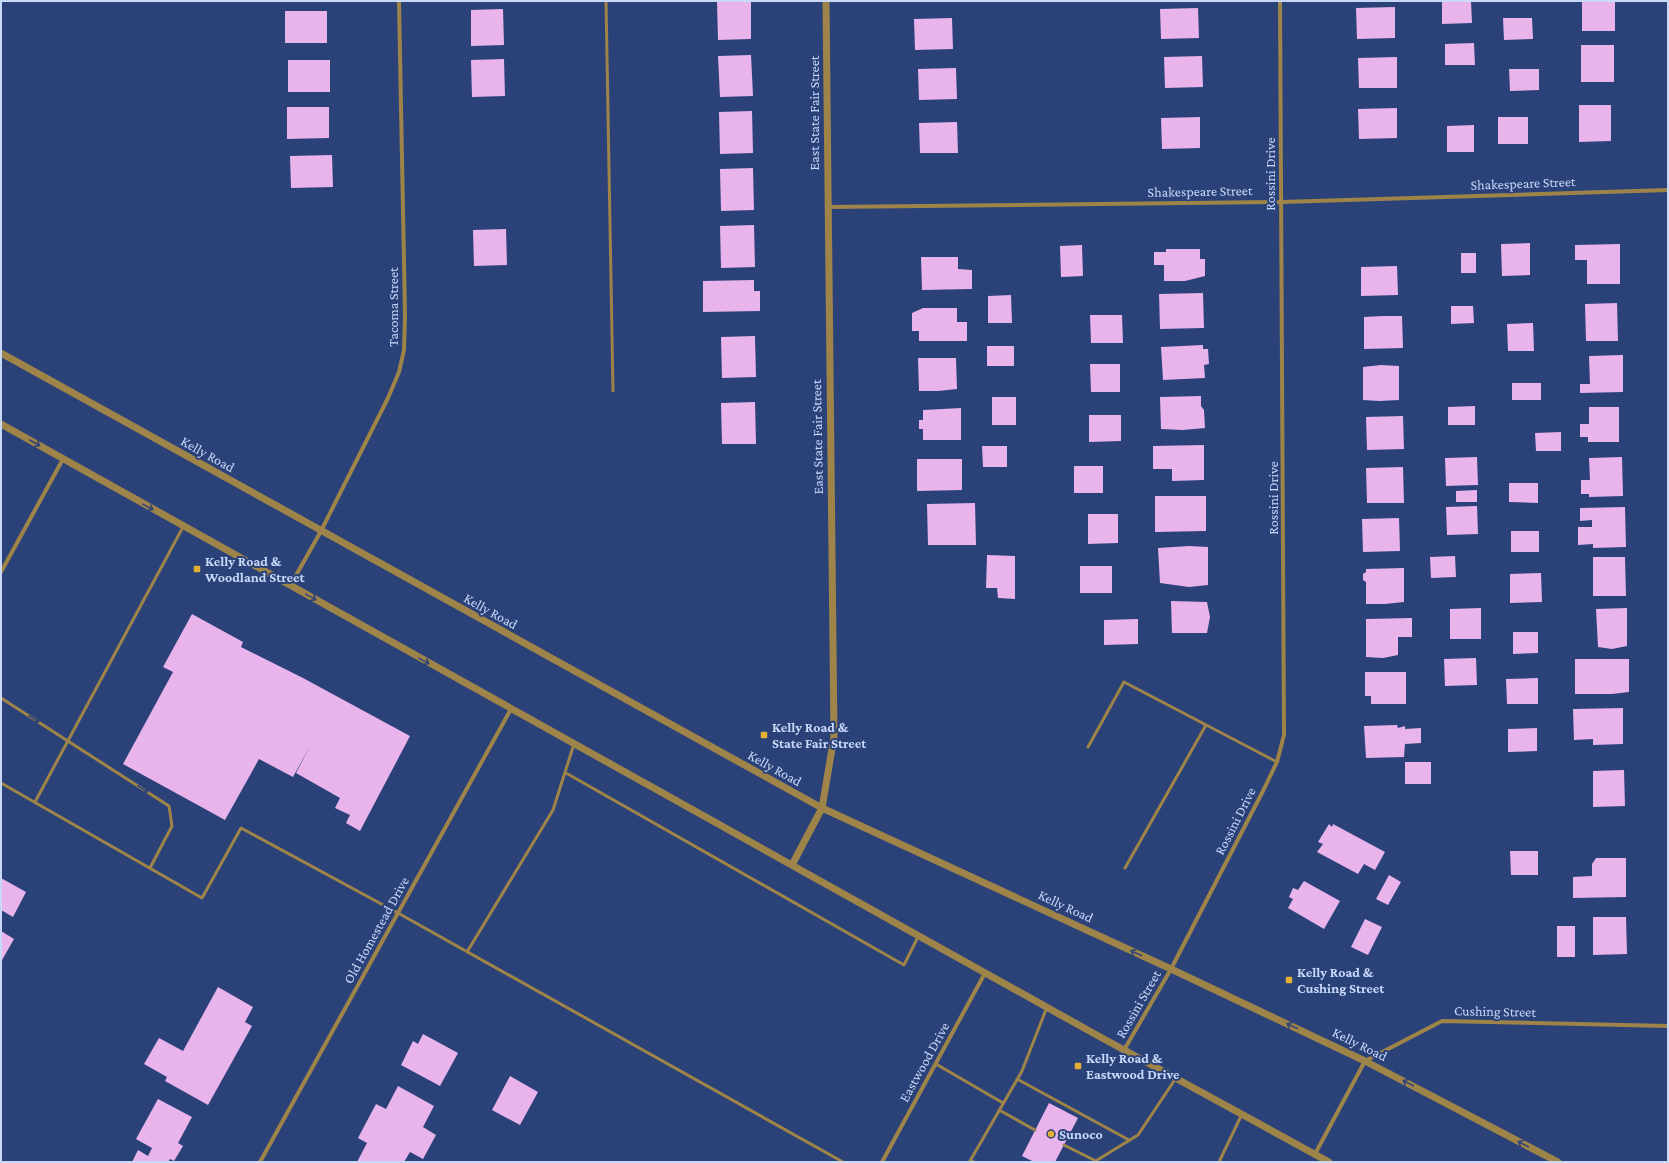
<svg xmlns="http://www.w3.org/2000/svg" width="1669" height="1163" viewBox="0 0 1669 1163" font-family="'Crimson Pro',serif">
<rect width="100%" height="100%" fill="#2b4279"/>
<!-- building -->
<path fill="#e9b3ec" d="M717 1H751V39L718 40Z
M1442 1H1471L1472 23 1442 24Z
M1582 1H1615V31H1582Z
M1395 7V38L1357 39 1356 8Z
M1198 8 1199 38 1161 39 1160 9Z
M503 9 504 45 471 46V10Z
M285 11H327V43H285Z
M952 18 953 49 915 50 914 19Z
M1503 18H1532L1533 39 1504 40Z
M1474 43 1475 65H1445V44Z
M1581 45H1614V82H1581Z
M751 55 753 96 720 97 718 56Z
M1202 56 1203 87 1165 88 1164 57Z
M1397 57V88H1359L1358 58Z
M504 59 505 96 472 97 471 60Z
M288 60H330V92H288Z
M956 68 957 99 919 100 918 69Z
M1509 69H1539V90L1510 91Z
M1579 105H1611V141L1579 142Z
M287 107H329V138L287 139Z
M1397 108V138L1359 139 1358 109Z
M752 111 753 153 720 154 719 112Z
M1200 117V148L1162 149 1161 118Z
M1498 117H1528V144H1498Z
M957 122 958 153H920L919 123Z
M1474 125V152H1447V126Z
M332 155 333 187 291 188 290 156Z
M753 168 754 210 721 211 720 169Z
M754 225 755 267 721 268 720 226Z
M506 229 507 265 474 266 473 230Z
M1530 243V275L1502 276 1501 244Z
M1620 244V284H1587V260H1575V245Z
M1082 245 1083 276 1061 277 1060 246Z
M1166 249H1200V259H1205V276L1185 281H1164V265H1154V252H1166Z
M1461 253H1476V273H1461Z
M921 257H958V269L972 270V289L922 290Z
M1397 266 1398 295 1361 296V267Z
M754 280V291H760V311L703 312V281Z
M1203 293 1204 328 1160 329 1159 294Z
M1011 295 1012 323H988V296Z
M1617 303 1618 341H1586L1585 304Z
M1451 306H1473L1474 323 1451 324Z
M923 308H957V322H967V341H919V331H912V313Z
M1090 315H1122L1123 343H1091Z
M1383 316H1402L1403 348 1364 349V317Z
M1533 323 1534 351H1508L1507 324Z
M755 336 756 377 722 378 721 337Z
M1203 345V349H1208L1209 364 1204 365 1205 378 1163 380 1161 347Z
M987 346H1014V366H987Z
M1623 355V392L1580 393V384H1590L1589 356Z
M918 358H956L957 389 938 391H919Z
M1090 364H1120V392H1091Z
M1381 365 1399 366V400L1379 401 1363 400V367Z
M1512 383H1541V400H1512Z
M1201 396V406L1204 410 1205 428 1183 430 1161 429 1160 397Z
M992 397H1016V425H992Z
M755 402 756 444H722L721 403Z
M1475 406V425H1448V407Z
M1589 407H1619V442H1588V437H1580V424H1589Z
M961 408V440H923V429H919V420H923V410Z
M1089 415H1121V441L1089 442Z
M1403 416 1404 449 1367 450 1366 417Z
M1561 432V451H1536L1535 433Z
M1204 445V480L1172 481V469H1153V446Z
M982 446H1007V467H983Z
M1477 457 1478 485 1446 486 1445 458Z
M1622 457 1623 496 1589 497V494H1581V480H1590L1589 458Z
M917 459H962V490L917 491Z
M1074 466H1103V493H1074Z
M1403 467 1404 503H1367L1366 468Z
M1509 483H1538V503L1509 502Z
M1477 490V502H1456V491Z
M1155 496H1206V531L1155 532Z
M975 503 976 545H928L927 504Z
M1477 506 1478 534 1447 535 1446 507Z
M1625 507 1626 547 1593 548V544L1578 545V527H1592V520L1580 521V508Z
M1088 514H1118V543L1088 544Z
M1399 518 1400 551 1363 552 1362 519Z
M1511 531H1539V552H1511Z
M1189 546 1208 547V585L1189 587 1160 583 1158 548Z
M987 555 1015 556V599L998 598 997 588H986Z
M1455 556 1456 577 1431 578 1430 557Z
M1593 557H1625L1626 596H1593Z
M1080 566H1112V593H1080Z
M1404 568V602L1385 604H1366V582L1363 580V574L1366 572V569Z
M1541 573 1542 602 1510 603V574Z
M1171 601 1207 602 1210 617 1207 633H1172Z
M1481 608V639H1450V609Z
M1627 608V646L1612 649 1598 647 1596 609Z
M192 614 243 642 241 647 303 678 410 736 360 831 346 823 350 815 335 808 340 798 296 773 310 746 293 777 259 759 225 820 123 764 173 672 163 667Z
M1412 618V637H1398V655L1383 658 1366 657V619Z
M1138 619V644L1104 645V620Z
M1513 632H1538V653L1513 654Z
M1476 658 1477 685 1445 686 1444 659Z
M1575 659H1629V692L1612 694H1575Z
M1365 672H1406V704H1371V696H1365Z
M1538 678V704H1507L1506 679Z
M1623 708V744L1593 745V739L1574 740 1573 709Z
M1397 725 1398 728 1405 726V729L1421 728V743L1405 744 1404 757 1366 758 1364 726Z
M1537 728V751L1508 752V729Z
M1405 762H1431V784H1405Z
M1624 770 1625 806 1593 807V771Z
M1329 824 1332 827 1333 824 1385 852 1375 870 1364 864 1358 874 1317 852 1323 844 1318 842Z
M1510 851H1538V875H1511Z
M1596 858H1626V897L1573 898V877L1592 876V864Z
M1389 875 1401 882 1388 905 1376 899Z
M1 878 26 892 13 917 1 910Z
M1304 881 1340 901 1324 929 1288 908 1293 899 1289 897 1293 888 1298 890Z
M1593 917H1626L1627 954 1593 955Z
M1365 919 1382 927 1368 955 1351 947Z
M1557 926H1575V957H1557Z
M1 931 14 939 1 962Z
M218 987 253 1007 245 1022 252 1026 208 1105 165 1081 167 1077 144 1064 159 1038 183 1051Z
M423 1034 458 1053 440 1086 401 1065 413 1041 418 1044Z
M510 1076 538 1092 520 1125 492 1110Z
M398 1086 434 1106 423 1127 436 1135 423 1159 410 1152 404 1162H357L367 1143 358 1138 376 1104 386 1109Z
M158 1099 192 1117 178 1143 183 1146 174 1161 170 1159 168 1162H132L138 1150 148 1156 152 1148 136 1139Z
M1049 1103 1078 1118 1055 1162H1034L1022 1156Z"/>
<g fill="none" stroke-linecap="round" stroke-linejoin="round">
<!-- service -->
<path stroke="#9f8449" stroke-width="3" d="M606 1 613 391
M1 698 169 806 172 826 150 868
M1088 747 1124 682 1277 762
M566 773 904 965 918 937
M1 783 202 898 241 828 398 913 843 1162
M35 802 183 527
M1125 868 1206 725
M467 952 553 810 574 744
M936 1064 1003 1103
M1017 1079 1129 1140
M999 1110 1035 1130
M1064 1145 1096 1161
M974 1162 970 1161 1022 1071 1047 1007
M1094 1162 1138 1135 1176 1078
M1219 1162 1242 1114"/>
<!-- minor -->
<path stroke="#9f8449" stroke-width="4" d="M828 207 1282 202 1668 190
M1 572 63 459
M290 586 321 531 388 398 399 372 404 350 405 315 399 1
M1124 1050 1171 969 1263 791 1277 762 1284 735 1280 1
M1315 1154 1365 1061 1442 1021 1668 1026
M260 1162 511 709
M882 1162 985 973"/>
<!-- tertiary -->
<path stroke="#9f8449" stroke-width="7" d="M1 353 822 808 1171 969 1365 1061 1558 1162
M1 424 1093 1033 1329 1162
M792 865 822 808 834 737 826 1"/>
</g>
<!-- one-way arrows -->
<defs><path id="oneway-shaft" d="M-6 0H5M1.5-3L5.5 0L1.5 3" fill="none" stroke-width="1.6" stroke-linecap="round" stroke-linejoin="round"/></defs>
<g stroke="#314577">
<use href="#oneway-shaft" transform="translate(35 443) rotate(30)"/>
<use href="#oneway-shaft" transform="translate(148 507) rotate(29)"/>
<use href="#oneway-shaft" transform="translate(311 597) rotate(29)"/>
<use href="#oneway-shaft" transform="translate(424 661) rotate(29)"/>
<use href="#oneway-shaft" transform="translate(34 719) rotate(33)"/>
<use href="#oneway-shaft" transform="translate(143 789) rotate(33)"/>
<use href="#oneway-shaft" transform="translate(1136 953) rotate(-155)"/>
<use href="#oneway-shaft" transform="translate(1292 1026) rotate(-155)"/>
<use href="#oneway-shaft" transform="translate(1408 1083) rotate(-152)"/>
<use href="#oneway-shaft" transform="translate(1523 1144) rotate(-152)"/>
</g>
<!-- markers -->
<g fill="#e2af34" stroke="#2b4279" stroke-width="1.5">
<rect x="193" y="565" width="8" height="8" rx="2"/>
<rect x="760" y="731" width="8" height="8" rx="2"/>
<rect x="1285" y="976" width="8" height="8" rx="2"/>
<rect x="1074" y="1062" width="8" height="8" rx="2"/>
<circle cx="1051" cy="1134" r="4"/>
</g>
<g text-anchor="middle" dominant-baseline="central" stroke-width="4" stroke-linejoin="round" paint-order="stroke">
<!-- street labels -->
<g font-size="14" fill="#c8d8f9" stroke="#2b4279">
<text transform="translate(814 113) rotate(-90)">East State Fair Street</text>
<text transform="translate(1270 174) rotate(-90)">Rossini Drive</text>
<text transform="translate(1523 183) rotate(-2)">Shakespeare Street</text>
<text transform="translate(1200 191) rotate(-1)">Shakespeare Street</text>
<text transform="translate(393 307) rotate(-90)">Tacoma Street</text>
<text transform="translate(817 437) rotate(-91)">East State Fair Street</text>
<text transform="translate(208 454) rotate(29)">Kelly Road</text>
<text transform="translate(1273 498) rotate(-90)">Rossini Drive</text>
<text transform="translate(491 611) rotate(29)">Kelly Road</text>
<text transform="translate(775 768) rotate(29)">Kelly Road</text>
<text transform="translate(1235 821) rotate(-63)">Rossini Drive</text>
<text transform="translate(1066 906) rotate(25)">Kelly Road</text>
<text transform="translate(376 930) rotate(-61)">Old Homestead Drive</text>
<text transform="translate(1138 1004) rotate(-60)">Rossini Street</text>
<text transform="translate(1495 1011) rotate(1)">Cushing Street</text>
<text transform="translate(1360 1044) rotate(26)">Kelly Road</text>
<text transform="translate(924 1062) rotate(-61)">Eastwood Drive</text>
</g>
<!-- poi labels -->
<g font-size="14" font-weight="bold" fill="#c8d8f9" stroke="#2b4279" text-anchor="start">
<text x="205" y="561">Kelly Road &amp;<tspan x="205" dy="16">Woodland Street</tspan></text>
<text x="772" y="727">Kelly Road &amp;<tspan x="772" dy="16">State Fair Street</tspan></text>
<text x="1297" y="972">Kelly Road &amp;<tspan x="1297" dy="16">Cushing Street</tspan></text>
<text x="1086" y="1058">Kelly Road &amp;<tspan x="1086" dy="16">Eastwood Drive</tspan></text>
<text x="1059" y="1134">Sunoco</text>
</g>
</g>
<!-- border -->
<rect width="1669" height="1163" fill="none" stroke="#c8d8f9" stroke-width="4"/>
</svg>
